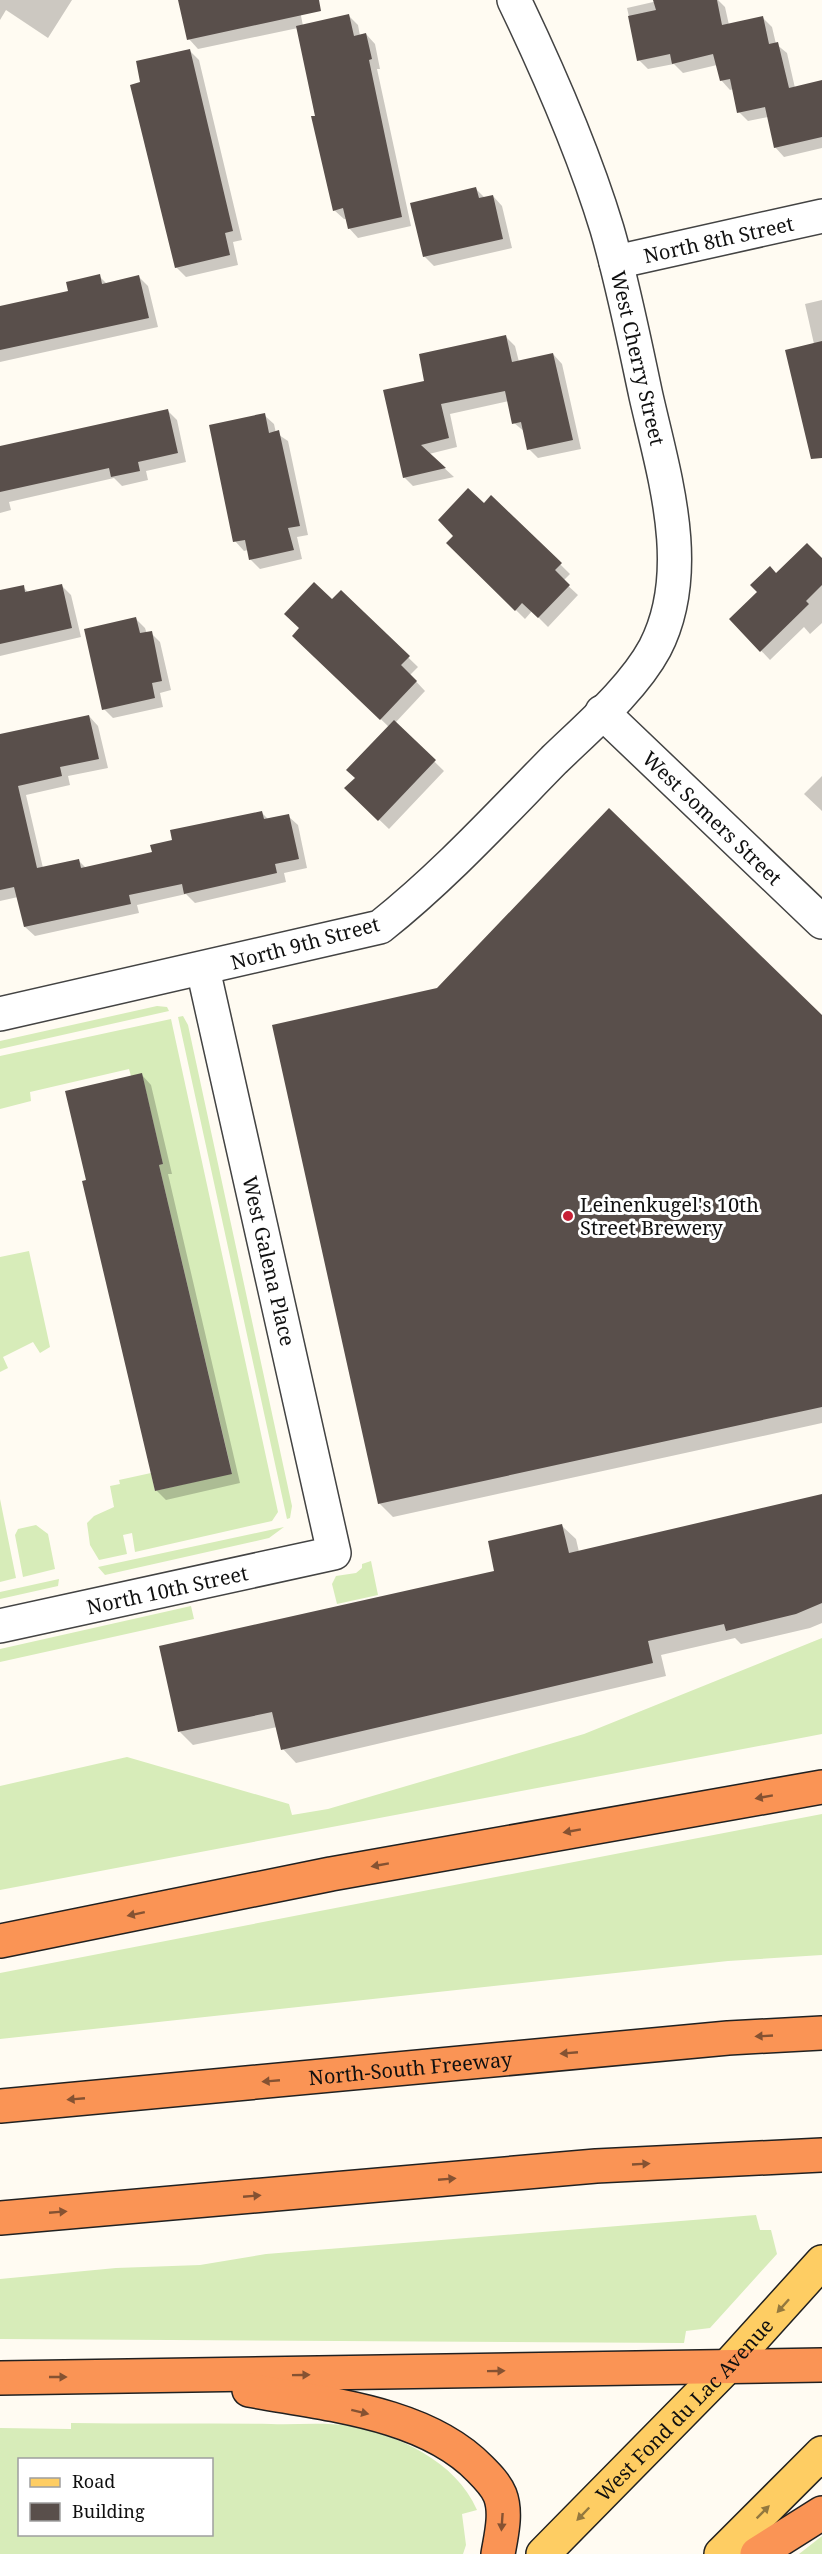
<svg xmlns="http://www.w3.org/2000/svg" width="822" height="2554" viewBox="0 0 822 2554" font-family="'Noto Serif',serif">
<rect width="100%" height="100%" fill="#fffbf2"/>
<!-- grass -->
<path fill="#d7ecb9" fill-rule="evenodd" d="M157 1006 167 1007 169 1011 0 1049V1041Z
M183 1016 188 1025 292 1506 290 1518 287 1519 178 1017Z
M171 1019 278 1512 272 1521 135 1552 132 1533 123 1535 127 1554 99 1560 90 1545 87 1523 94 1516 114 1507 110 1486 120 1484 119 1480 151 1473 155 1491 232 1473 159 1165 163 1164 142 1074 131 1076 129 1069 30 1092 31 1101 0 1109V1056Z
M29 1251 50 1347 40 1353 33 1342 3 1357 8 1368 0 1372V1257Z
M0 1499 16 1578 0 1582Z
M36 1525 48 1534 55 1569 23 1577 15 1535 18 1529Z
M284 1527 269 1538 105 1575 98 1567Z
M371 1561 378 1595 337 1604 332 1584 336 1576 356 1573 362 1568V1564Z
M59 1579 58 1586 0 1599V1592Z
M191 1606 194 1619 0 1662V1649Z
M822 1638V1734L0 1890V1786L127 1757 289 1804 292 1815 328 1809 584 1734Z
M822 1814V1955L728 1961 0 2039V1973Z
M756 2215 760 2230H771L777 2254 710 2328 686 2331 684 2343 0 2339V2279L116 2268 200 2265 266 2254Z
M71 2423C137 2424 204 2423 271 2424 296 2425 324 2422 349 2426 398 2435 456 2461 477 2510L462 2514 466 2545 463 2554H0V2428L71 2429ZM20 2460H212V2534H20Z
M822 2536V2554H799Z"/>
<!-- shadow -->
<path fill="#0003" d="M0 0H72L48 38 6 10 0 20Z
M180 0H298L303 26 349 16 358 25 360 36 366 34 375 44 380 69H377L411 226 358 238 349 228 347 219H344L334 210 298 28 198 49 189 39Z
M662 0H718L725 7 729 25 762 17 772 27 776 44 787 53 795 88 822 82V148L784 157 775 147 768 117 748 121 739 112 734 89 730 90 721 80 717 65 683 73 674 64 648 69 639 60 627 8Z
M189 50 199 60 242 240 233 242 238 265 186 277 176 267 142 83Z
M476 189 485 198 493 196 502 206 512 248 434 266 424 256Z
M99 276 107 284 139 277 148 286 158 327 0 362V307L69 292Z
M822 300V439L814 344 805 304Z
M506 337 515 346 519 362 553 354 562 364 581 449 538 458 529 449 525 432 514 423 509 401 450 414 457 447 429 454 454 477 413 486 404 477 426 382Z
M168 411 177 420 186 462 146 471 148 480 122 486 114 478 9 502 11 510 0 513V448Z
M264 415 274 424 276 433 288 441 308 535 297 537 302 559 260 569 250 559 248 550 244 551 235 541Z
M492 497 570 574 563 581 578 595 548 627 532 611 525 619 448 543Z
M822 560V623L810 634 804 627 770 660 731 619 776 575Z
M61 585 71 595 81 637 0 656V592L23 587 29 593Z
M341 592 418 667 410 675 425 691 395 723 444 771 389 829 346 788 356 778 389 727 294 636Z
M136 619 145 628 147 634 151 633 160 642 171 690 160 693 163 707 113 718 104 709Z
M89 716 98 726 108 768 68 776 70 785 26 795 43 868 78 860 86 868 154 853 173 841 262 813 269 820 288 816 298 825 307 868 284 873 286 882 195 903 186 894 137 905 139 913 35 936 25 927 18 897 0 901V736Z
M822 776V811L804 794Z
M822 1017V1423L393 1517 379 1503Z
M142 1075 151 1085 172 1174H168L240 1483 166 1500 156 1490 88 1181Z
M822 1496V1623L810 1628 741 1644 735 1638 661 1655 666 1676 296 1763 283 1749 277 1727 193 1745 180 1732 496 1572 562 1526 576 1539 579 1552Z"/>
<!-- building -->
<path fill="#594f4b" d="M178 0H319L321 11 187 40Z
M653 0H717L722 25 763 16 769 44 778 42 789 88 822 80V137L774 148 765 107 737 113 730 79 720 81 713 54 672 64 670 54 637 61 628 16 656 10Z
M349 14 354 36 366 33 372 59 369 60 402 217 348 229 343 208 333 211 311 116H315L296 26Z
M190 49 233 231 225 233 230 255 175 268 130 85 140 82 136 61Z
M476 187 479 198 493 195 503 239 423 257 410 203Z
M100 274 102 284 139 275 149 318 0 350V306L68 291 66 282Z
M506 335 512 362 553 353 573 440 527 450 521 422 512 424 505 391 441 404 449 438 421 445 446 468 403 478 383 390 424 381 419 354Z
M822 341V458L811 459 785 350Z
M168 409 178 453 138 462 140 471 111 477 109 468 0 492V446Z
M265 413 269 433 279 430 300 526 288 528 294 550 249 560 245 540 233 542 209 425Z
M468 488 484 503 491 495 562 563 555 570 570 585 538 618 522 603 515 611 446 543 453 536 438 520Z
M807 543 822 558V585L806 601 809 604 760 652 729 619 757 592 750 585 770 566 776 573Z
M314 582 332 599 341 590 410 656 401 665 417 681 380 720 292 636 299 628 284 614Z
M62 584 72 628 0 644V590L24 585 25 592Z
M136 617 140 633 152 631 162 681 152 683 155 698 102 710 84 629Z
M89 715 99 759 60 767 62 776 18 786 37 868 79 859 81 868 152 852 150 845 172 840 170 830 262 811 264 819 289 814 299 859 275 864 277 873 184 894 182 884 129 895 131 904 24 927 14 887 0 890V734Z
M394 720 436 760 378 821 344 788 355 778 346 770Z
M609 808 822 1015V1407L378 1504 272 1025 437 988Z
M142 1073 163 1164 159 1165 232 1474 155 1491 82 1181 86 1180 65 1091Z
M822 1494V1603L796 1614 726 1631 724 1624 648 1641 653 1663 281 1750 272 1712 178 1732 159 1646 494 1571 488 1541 562 1524 569 1553Z"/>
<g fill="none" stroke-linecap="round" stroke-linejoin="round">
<defs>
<g id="minor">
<path id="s1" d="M616 262 822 216"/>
<path id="s2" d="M602 712 822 922"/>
<path d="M0 1014 380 927C443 877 498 817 554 760 587 728 633 689 655 648 695 571 664 475 646 396 634 340 623 284 607 229 583 150 550 75 514 0"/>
<path id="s3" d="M0 1626 334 1553 203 969"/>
</g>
<g id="primary">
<path id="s4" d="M543 2554 727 2367 822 2262"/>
<path d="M721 2554 822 2453"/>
</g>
<g id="motorway">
<path d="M0 1941 331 1874 822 1787"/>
<path id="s5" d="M0 2106 728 2038 822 2033"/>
<path d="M0 2218 596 2166 822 2155"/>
<path d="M0 2378 822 2365"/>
<path d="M249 2390C324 2404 425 2412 480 2469 487 2476 496 2485 500 2495 507 2513 501 2536 498 2554"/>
<path d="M757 2554 822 2513"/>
</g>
</defs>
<!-- minor casing -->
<use href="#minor" stroke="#434343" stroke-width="36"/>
<!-- primary casing -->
<use href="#primary" stroke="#212121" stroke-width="36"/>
<!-- motorway casing -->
<use href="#motorway" stroke="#212121" stroke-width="36"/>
<!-- minor -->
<use href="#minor" stroke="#fff" stroke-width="33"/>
<!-- primary -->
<use href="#primary" stroke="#fecd63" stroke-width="33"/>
<!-- motorway -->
<use href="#motorway" stroke="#fa9455" stroke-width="33"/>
</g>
<!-- one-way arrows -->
<defs><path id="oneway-solid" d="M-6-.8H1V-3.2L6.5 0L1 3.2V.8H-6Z" transform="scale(1.5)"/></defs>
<g fill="#855232">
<use href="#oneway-solid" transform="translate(764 1797) rotate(170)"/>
<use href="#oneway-solid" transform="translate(572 1831) rotate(170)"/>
<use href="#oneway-solid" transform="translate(380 1865) rotate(170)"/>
<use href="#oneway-solid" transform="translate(136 1914) rotate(168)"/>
<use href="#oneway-solid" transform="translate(764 2036) rotate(177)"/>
<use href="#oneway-solid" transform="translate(569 2053) rotate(175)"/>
<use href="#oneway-solid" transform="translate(271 2081) rotate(175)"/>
<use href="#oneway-solid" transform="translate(76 2099) rotate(175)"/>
<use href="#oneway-solid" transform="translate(641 2164) rotate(-3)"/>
<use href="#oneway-solid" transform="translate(447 2179) rotate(-5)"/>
<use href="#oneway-solid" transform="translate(252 2196) rotate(-5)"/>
<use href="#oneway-solid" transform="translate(58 2212) rotate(-5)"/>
<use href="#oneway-solid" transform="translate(496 2371) rotate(-1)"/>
<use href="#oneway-solid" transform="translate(301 2375) rotate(-1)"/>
<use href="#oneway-solid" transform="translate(58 2377)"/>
<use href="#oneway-solid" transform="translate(360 2412) rotate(14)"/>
<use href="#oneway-solid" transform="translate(502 2522) rotate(94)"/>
</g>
<g fill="#93783e">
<use href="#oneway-solid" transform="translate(783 2306) rotate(132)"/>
<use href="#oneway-solid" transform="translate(763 2512) rotate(-45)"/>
<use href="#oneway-solid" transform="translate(583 2514) rotate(134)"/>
</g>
<!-- markers -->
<circle fill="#c72035" stroke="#fff" stroke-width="2" cx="568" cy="1216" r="6"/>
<g text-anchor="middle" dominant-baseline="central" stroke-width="6" stroke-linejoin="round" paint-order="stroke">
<!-- street labels -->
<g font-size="20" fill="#101010" stroke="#fff">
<text stroke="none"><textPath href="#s1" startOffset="105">North 8th Street</textPath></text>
<text transform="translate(638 358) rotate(77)">West Cherry Street</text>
<text stroke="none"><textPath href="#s2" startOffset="153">West Somers Street</textPath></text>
<text transform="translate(305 943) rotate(-15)">North 9th Street</text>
<text transform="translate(269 1261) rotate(77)">West Galena Place</text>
<text stroke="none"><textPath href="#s3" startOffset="171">North 10th Street</textPath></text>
<text stroke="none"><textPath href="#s5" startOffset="412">North-South Freeway</textPath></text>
<text stroke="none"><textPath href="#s4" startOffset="202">West Fond du Lac Avenue</textPath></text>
</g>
<!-- poi labels -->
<g font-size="20" fill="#101010" stroke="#fff" text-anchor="start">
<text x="580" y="1204">Leinenkugel's 10th<tspan x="580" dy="23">Street Brewery</tspan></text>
</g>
</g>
<!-- legend -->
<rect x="18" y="2458" width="195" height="78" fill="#ffffff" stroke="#9f9f9f" stroke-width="1.5"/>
<rect x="30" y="2478" width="30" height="9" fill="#fecd63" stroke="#9f9f9f" stroke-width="1.5"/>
<text x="72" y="2488" font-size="18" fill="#101010">Road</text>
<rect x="30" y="2503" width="30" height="18" fill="#594f4b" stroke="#9f9f9f" stroke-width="1.5"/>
<text x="72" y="2518" font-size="18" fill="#101010">Building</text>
</svg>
